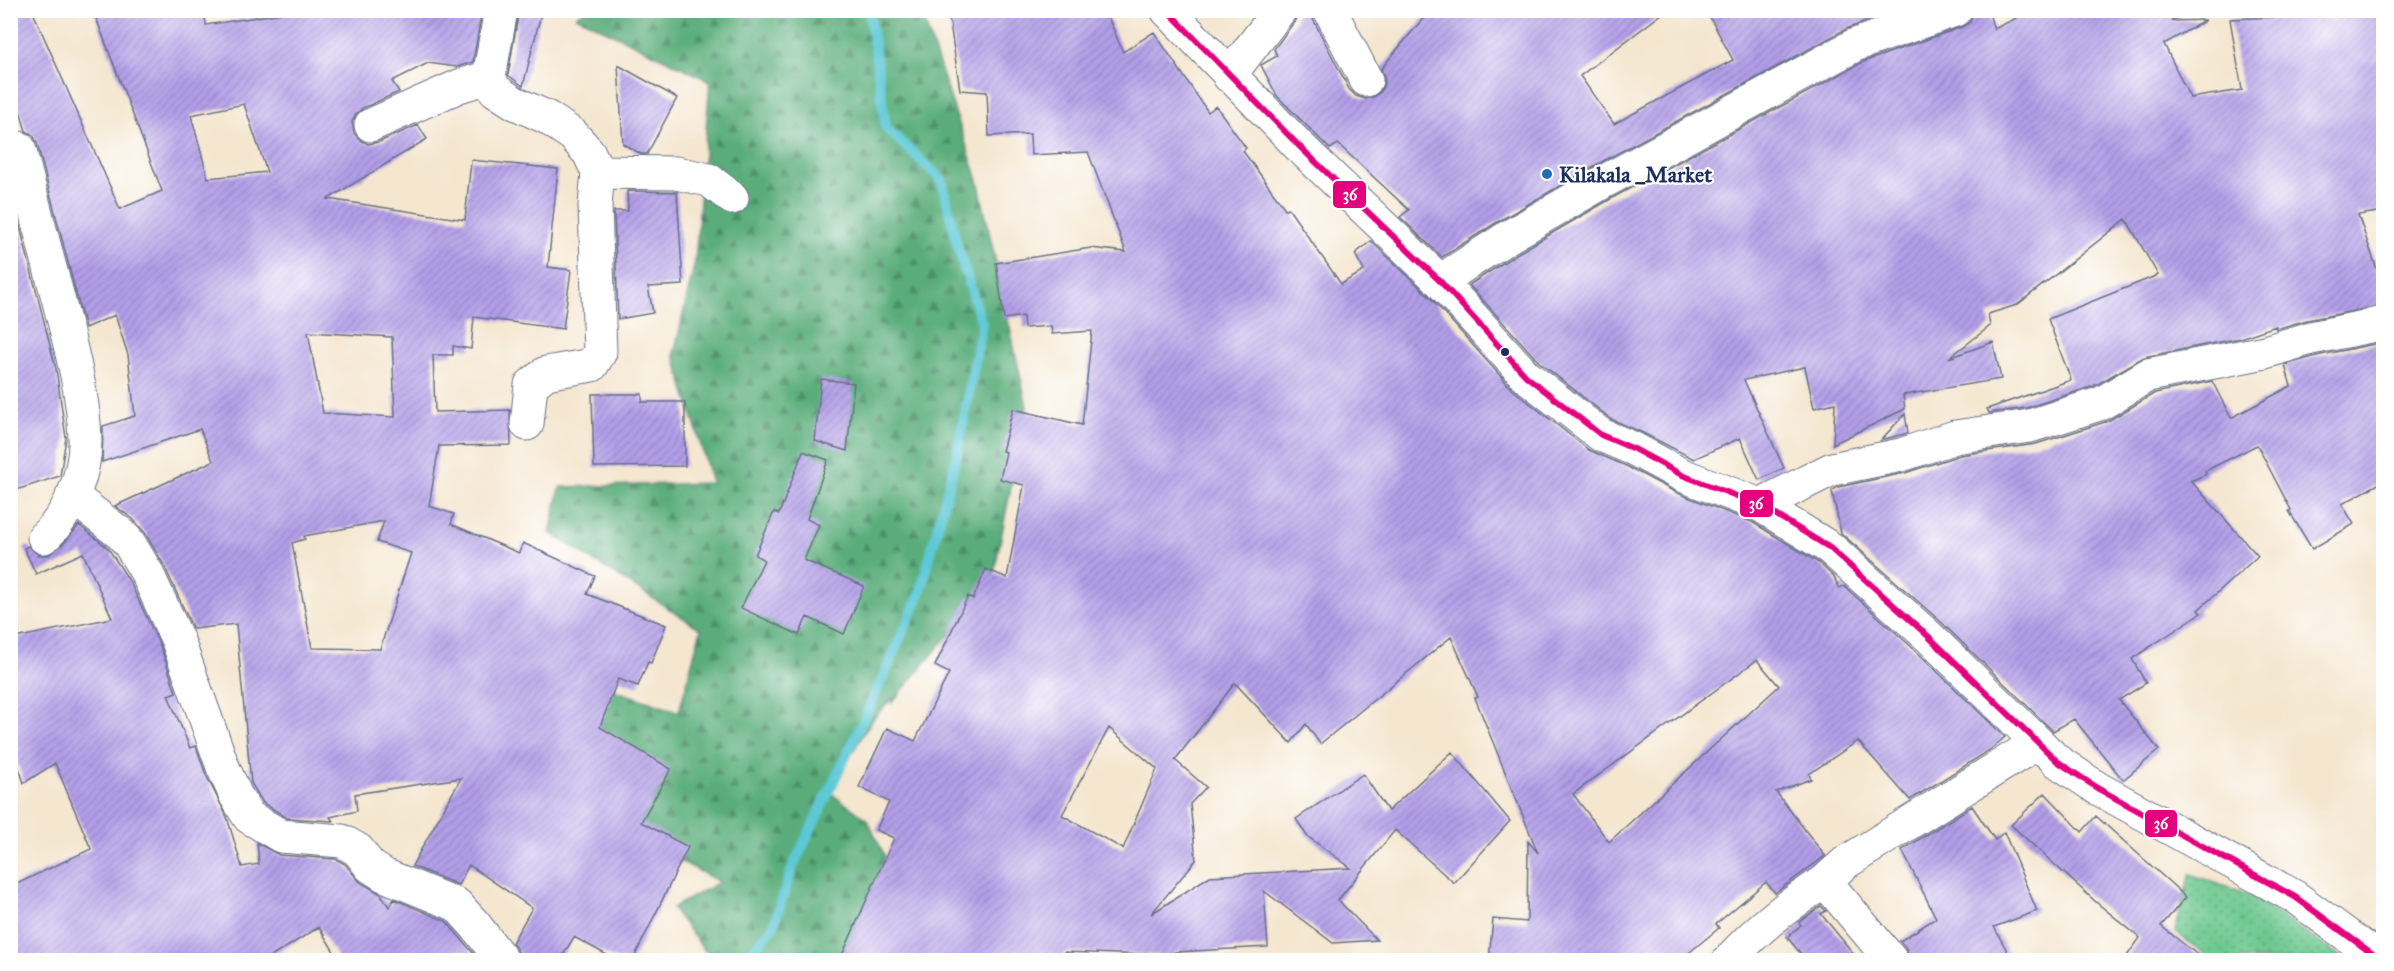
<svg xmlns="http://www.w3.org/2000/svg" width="2394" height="971" viewBox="0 0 2394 971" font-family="'IM FELL Great Primer',serif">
<defs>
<pattern id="forest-firs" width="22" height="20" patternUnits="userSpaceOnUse" patternTransform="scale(1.5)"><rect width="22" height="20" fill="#5aad7a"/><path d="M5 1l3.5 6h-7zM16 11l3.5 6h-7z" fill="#4a8d67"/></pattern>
<pattern id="garden-dots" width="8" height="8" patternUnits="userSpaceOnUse" patternTransform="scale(1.5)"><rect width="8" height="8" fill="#6ec990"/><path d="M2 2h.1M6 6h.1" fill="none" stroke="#5aa479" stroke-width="1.8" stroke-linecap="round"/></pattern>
<pattern id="building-hatch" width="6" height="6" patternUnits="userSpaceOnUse" patternTransform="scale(1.5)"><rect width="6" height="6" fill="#b39fe9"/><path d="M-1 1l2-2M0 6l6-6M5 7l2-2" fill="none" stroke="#9182c0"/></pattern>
</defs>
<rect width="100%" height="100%" fill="#fff"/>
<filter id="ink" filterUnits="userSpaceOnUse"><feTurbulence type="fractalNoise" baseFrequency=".0167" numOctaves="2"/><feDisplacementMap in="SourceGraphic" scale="12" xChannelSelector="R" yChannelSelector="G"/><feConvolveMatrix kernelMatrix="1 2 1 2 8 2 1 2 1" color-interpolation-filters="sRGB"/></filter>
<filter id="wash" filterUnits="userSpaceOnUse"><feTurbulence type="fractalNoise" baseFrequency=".008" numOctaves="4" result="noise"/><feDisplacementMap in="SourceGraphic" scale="24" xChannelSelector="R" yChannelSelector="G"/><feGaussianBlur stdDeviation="1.35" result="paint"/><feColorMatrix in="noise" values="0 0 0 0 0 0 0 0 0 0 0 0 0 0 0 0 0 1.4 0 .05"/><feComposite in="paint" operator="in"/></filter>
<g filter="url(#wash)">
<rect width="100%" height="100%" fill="#f4e6cf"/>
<!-- forest -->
<path fill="url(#forest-firs)" stroke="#3a6e6c" stroke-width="1.5" d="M587 10 921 11 978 180 1027 407 992 583 891 704 893 697 871 721 829 792 867 819 890 867 902 960H712L672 908 720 882 506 769 575 677 679 712 701 629 550 533 560 487 712 483 674 354 695 262 710 81 576 16Z"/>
<!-- garden -->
<path fill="url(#garden-dots)" stroke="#447c77" stroke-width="1.5" d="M2190 874 2249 895 2346 960H2213L2175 932Z"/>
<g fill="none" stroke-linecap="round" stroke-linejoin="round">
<!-- stream -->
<path stroke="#5dc9d7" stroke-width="10" d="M745 960 773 927 793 866 865 717 920 594 957 454 982 324 957 245 942 180 886 128 869 10"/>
</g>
<g id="blocks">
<!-- building -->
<path fill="url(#building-hatch)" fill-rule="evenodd" d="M10 10H32L120 209 162 191 93 10H204L206 25 302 10H482L473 62 457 67 428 63 392 81 399 92 363 108 356 114 352 122 354 133 360 140 368 144 379 142 418 125 427 139 328 199 465 220 471 160 558 169 548 267 571 270 563 329 474 317 471 349 453 346V355H433L435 412 510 410 511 445 439 446 429 506 454 514 451 524 519 553 523 543 595 576 587 594 666 625 651 663 648 662 638 686 618 679 600 727 671 769 641 822 688 847 633 960H616L574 937 560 960H520L517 949 512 943 532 908 469 865 458 885 412 866 461 778 355 794 357 811 330 817 333 821 287 818 263 803 251 783 236 624 193 629 164 565 145 533 133 519 115 506 213 461 200 429 102 462 103 426 135 416 128 355 115 315 85 328 37 143 33 135 26 131 10 78ZM244 104 267 172 208 178 191 115ZM308 332 392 337 395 417 323 413ZM384 521 377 542 411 553 380 649 312 648 292 543 305 539 304 536Z
M519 10H542L523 86 508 75Z
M948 10H1105L1123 52 1154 32 1208 112 1216 106 1246 148 1243 151 1286 210 1288 208 1341 284 1364 271 1355 254 1371 241 1427 294 1512 389 1589 450 1626 466 1675 492 1752 522 1819 563 1834 577 1839 588 1844 586 1915 650 2005 737 1990 750 1910 800 1858 741 1809 774 1811 779 1776 792 1825 856 1775 893 1766 882 1716 924 1719 928 1680 960H1489L1493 919 1527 922 1528 841 1538 853 1475 698 1478 697 1451 637 1320 744 1306 724 1291 743 1235 683 1175 760 1206 787 1190 804 1196 860 1151 914 1210 876 1351 868 1307 836 1296 819 1363 774 1388 811 1452 752 1510 821 1454 883 1395 830 1338 900 1377 940 1333 943 1264 891 1268 947 1175 952 1176 956 1064 952 1063 960H840L894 838 876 830 889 802 859 787 887 728 915 741 949 673 935 666 968 596 973 599 986 569 1007 578 1024 485 1000 479 1006 452 1002 451 1013 409 1082 425 1092 331 1052 334 1051 326 1024 328 1023 316 1004 319 996 263 1091 248 1126 252 1088 152 1031 155 1030 134 989 136 987 92 960 90ZM1757 660 1779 686 1609 842 1573 794ZM1109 728 1157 769 1123 849 1062 815Z
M1298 10H1311L1313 19 1349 89 1356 96 1366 99 1375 96 1381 91 1385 80 1381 69 1430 10H1667L1580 76 1614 124 1733 60 1706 10H1897L1846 29 1596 165 1499 221 1442 257 1400 217 1409 210 1338 144 1330 149 1277 96 1261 65 1277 56 1274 49 1295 21Z
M1973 10H1988L1994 29 2033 10H2196L2171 21 2206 20 2164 44 2190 98 2242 90 2230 19 2384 12V211L2358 215 2384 289V305L2307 320 2276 329V326L2240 338 2144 357 2094 386 2026 408 1989 413 1987 409 2071 380 2048 319 2158 275 2126 219 2017 305 1988 314 1990 326 1949 358 1993 342 2001 379 1903 395 1905 409 1833 444 1835 403 1814 408 1805 367 1744 380 1784 468 1759 480 1740 438 1694 459 1643 433 1611 419 1539 362 1469 285 1518 253 1614 197 1863 62 1962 27 1970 22Z
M618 65 677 98 647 154H641L623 144Z
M627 191 677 192 683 285 648 287 653 313 618 319 614 211H628Z
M15 207 56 369 66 438 60 476 10 492V208Z
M2384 342V481L2342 504 2354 524 2312 549 2289 511 2291 510 2257 445 2205 471 2206 474 2191 481 2258 556 2198 610 2201 613 2132 659 2146 683 2119 700 2159 750 2123 780 2074 719 2053 731 1941 622 1841 533 1832 491 1838 487 1905 473 1960 455 2036 444 2108 421 2155 393 2212 381 2231 418 2291 386 2285 365 2316 356Z
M821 379 854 383 847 451 815 441Z
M592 394H642V402H685V466L594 467Z
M1905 414 1908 433 1881 440Z
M803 451 828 460 807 519 819 525 804 560 864 586 844 634 807 617 799 635 741 608 764 560 755 555 774 512 779 514Z
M79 525 108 548 130 582 161 648 176 692 168 695 190 748 196 746 206 775 227 817 242 867 259 864 257 843 279 855 336 859 345 864 360 882 381 894 389 907 394 899 446 921 479 960H339L319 927 266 960H10V887L91 849 55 763 24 783 10 741V639L112 618 83 553 36 574 24 548 28 546 39 555H49L66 541Z
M2045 793 2082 832 2096 816 2186 897 2161 926 2204 960H2124L2140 938 2096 902 2011 825Z
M1972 806 1995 840 2004 832 2037 911 1994 927 2012 960H1909L1906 948 1900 941 1936 918 1902 850Z
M1821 906 1826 911 1821 914 1859 960H1806L1787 937 1801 925 1799 922Z"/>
</g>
</g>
<g filter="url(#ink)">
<use href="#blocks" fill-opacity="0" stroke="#676f86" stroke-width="1.5"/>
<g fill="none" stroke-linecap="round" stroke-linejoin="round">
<defs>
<path id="minor" d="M501 10 489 77 495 90 515 103 548 118 573 135 589 153 598 172 595 206 600 352 592 365 546 373 531 385 527 424
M1167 10 1299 146 1440 281 1526 376 1601 435 1634 449 1682 475 1760 505 1830 548 1928 636 2057 761 2097 788 2295 897 2381 960
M1330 10 1366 80
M1229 76 1280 10
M371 125 459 86 489 77
M19 148C32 197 44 246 57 294 69 341 83 389 85 438 86 471 70 515 44 537
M598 172 676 173 709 180 732 198
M1440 281 1508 237 1605 181 1855 45 1955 10
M72 496 121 534 129 543 147 573 178 641 223 767 236 796 249 817 281 836 342 841 358 850 370 866 384 875 457 905 475 925 502 960
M1760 505 1832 469 1901 455 1955 437 2030 426 2102 403 2148 375 2265 352 2311 338 2384 323
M1825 881 1845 863 2037 743
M1729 960C1759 927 1787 906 1825 881L1891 960"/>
</defs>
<!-- minor casing -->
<use href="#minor" stroke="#676f86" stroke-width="35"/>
<!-- minor -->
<use href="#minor" stroke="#fff" stroke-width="33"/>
<defs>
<path id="bus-1" d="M1167 10 1299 146 1440 281 1526 376 1601 435 1634 449 1682 475 1760 505 1830 548 1928 636 2057 761 2097 788 2295 897 2381 960"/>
</defs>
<!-- bus-1 casing -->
<use href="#bus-1" stroke="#fff" stroke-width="10"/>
<!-- bus-1 -->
<use href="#bus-1" stroke="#e5007d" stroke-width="6"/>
</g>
</g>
<!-- markers -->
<circle fill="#1f6fb2" stroke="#fff" stroke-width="2" cx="1547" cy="174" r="6"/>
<circle fill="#1b2f5e" stroke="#fff" stroke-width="2" cx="1505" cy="352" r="5"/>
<g text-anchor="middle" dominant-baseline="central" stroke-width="4.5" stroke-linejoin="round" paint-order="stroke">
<!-- poi labels -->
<g font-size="22" font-weight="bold" fill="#1b2f5e" stroke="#fff" text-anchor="start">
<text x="1559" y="174">Kilakala _Market</text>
</g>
</g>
<g stroke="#fff" stroke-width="2">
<rect x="1332" y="180" width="35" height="29" rx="6" fill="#e5007d"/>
<rect x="1739" y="489" width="35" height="29" rx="6" fill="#e5007d"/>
<rect x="2144" y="809" width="34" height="29" rx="6" fill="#e5007d"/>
</g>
<g font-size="16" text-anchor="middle" font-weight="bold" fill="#fff">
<text x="1350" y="200">36</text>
<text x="1756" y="509">36</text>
<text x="2161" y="829">36</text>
</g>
<!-- margin -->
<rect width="2394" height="971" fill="none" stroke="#fff" stroke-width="36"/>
</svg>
